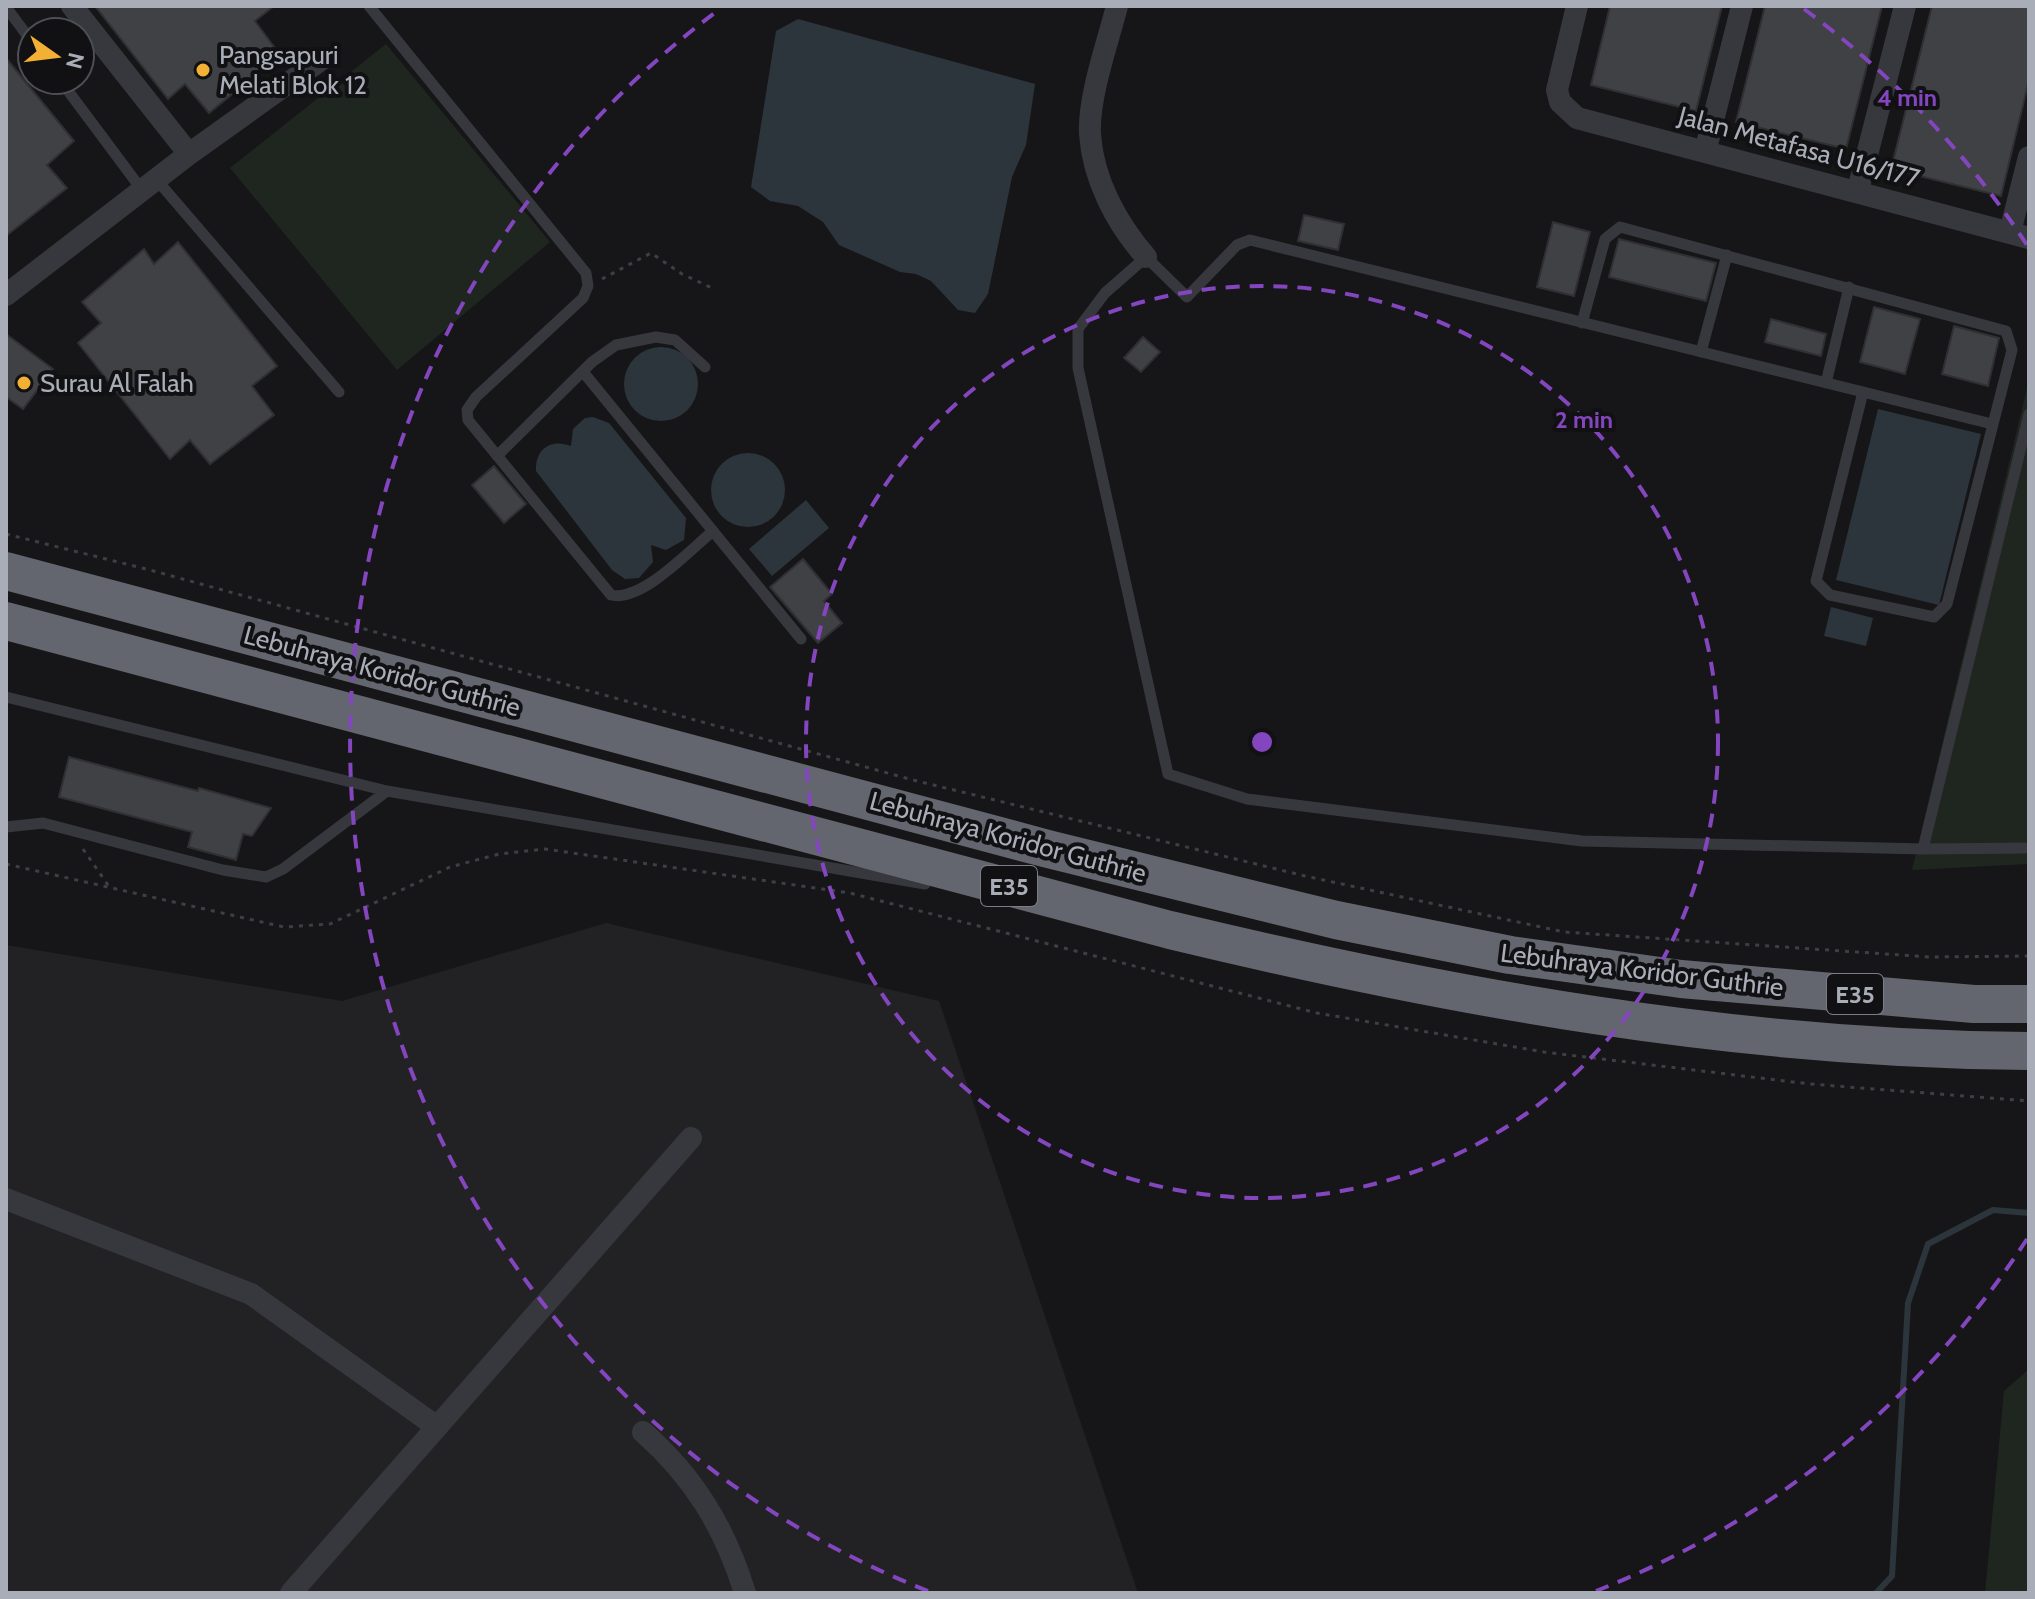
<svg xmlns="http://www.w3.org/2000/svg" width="2035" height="1599" viewBox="0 0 2035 1599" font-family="Cabin,sans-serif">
<rect width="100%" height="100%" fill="#161618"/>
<!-- built -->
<path fill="#222225" d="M606 923 939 1001 1138 1593H6V945L342 1001Z"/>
<!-- green -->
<path fill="#1e261f" d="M386 44 550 242 397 370 230 168Z
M2029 380V864L1912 870Z
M2029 1369V1593H1985L2004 1391Z"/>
<!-- water -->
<path fill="#2c353c" d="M798 19 1035 84 1026 145 1012 177 988 294 975 313 958 310 931 281 916 274 900 272 839 245 823 222 798 206 770 201 751 187 776 31Z
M624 384a37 37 0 1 1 74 0a37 37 0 1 1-74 0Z
M1878 409 1981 434 1939 605 1836 580Z
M593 417 609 423 686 518 684 540 666 550 651 545 653 562 639 578 625 579 612 570 536 471C535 449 551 438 571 446L573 429 585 418Z
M711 490a37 37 0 1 1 74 0a37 37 0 1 1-74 0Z
M806 500 829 528 772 576 749 549Z
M1831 607 1873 618 1866 646 1824 636Z"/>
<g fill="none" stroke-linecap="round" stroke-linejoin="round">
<!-- stream -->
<path stroke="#2c353c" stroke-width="6" d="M1876 1593 1892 1576 1908 1303 1928 1244 1993 1210 2029 1213"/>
</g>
<!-- building -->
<path fill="#404145" stroke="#303034" stroke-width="2" d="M95 6H274L255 21 280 55 209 113 185 84 168 99Z
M1610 6H1722L1696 111 1591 85Z
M1765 6H1882L1846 149 1736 122Z
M1932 6H2029V80L2001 196 1891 169Z
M6 58 74 141 47 165 67 188 6 236Z
M1304 215 1344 224 1338 250 1298 241Z
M1553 222 1590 232 1574 296 1537 287Z
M1619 239 1716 263 1706 301 1609 277Z
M178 242 277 366 252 386 274 415 210 464 190 440 170 459 78 343 101 323 82 302 144 249 154 264Z
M1874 307 1920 319 1905 374 1860 362Z
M1771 319 1826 334 1821 356 1765 342Z
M1954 326 1999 338 1988 386 1942 374Z
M6 334 53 369 23 409 6 397Z
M1143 337 1160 352 1141 372 1124 358Z
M494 466 526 504 504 523 472 485Z
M803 559 832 594 824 601 842 623 818 643 770 587Z
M69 757 198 791 199 788 271 808 252 836 243 834 236 860 188 847 192 832 59 797Z"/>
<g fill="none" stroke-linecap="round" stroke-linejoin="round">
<!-- path -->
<path stroke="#3d3f44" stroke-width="3" stroke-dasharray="4 6" stroke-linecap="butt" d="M602 279 651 253 682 274 714 289
M6 534 150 570 913 780 1305 876 1564 932 1930 957 2029 956
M83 849 110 888
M6 864 284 927 330 924 450 867 499 854 545 849 850 893 1317 1013 1544 1052 1810 1084 2029 1101"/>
<!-- service -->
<path stroke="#37383d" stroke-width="11" d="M369 6 586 273 588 286 583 298 476 397 467 410 468 420 611 595C642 602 690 550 713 531
M6 7 32 42
M60 80 142 190
M156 179 339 392
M1582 323 1605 239 1620 227 2006 331 2012 350 1947 604 1934 617 1830 595 1816 581 1863 392
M1701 352 1727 255
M584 373 801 639
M1826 383 1849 287
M1992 424 1250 240 1237 245 1187 297 1146 257 1105 293 1078 329V368L1168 774 1247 799 1582 841 1923 849 2029 414
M497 456 592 362 616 345 656 337 675 340 705 367
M6 697 387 791 925 884
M6 827 43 823 223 870 266 877 283 869 387 791
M1923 849 2029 848"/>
<!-- minor -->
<path stroke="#37383d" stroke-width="22" d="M72 6 189 154
M1117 6C1108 42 1088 97 1090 134 1093 180 1117 224 1146 257
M1577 6 1557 90 1560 102 1577 118 2029 238
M1705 152 1742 6
M1858 190 1905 6
M2010 232 2029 157
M6 295 189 154 322 59
M6 1199 251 1294 437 1427
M643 1432C694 1477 725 1528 745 1593
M291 1593 691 1138"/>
<!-- motorway -->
<path stroke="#63666e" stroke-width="38" d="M6 571 1048 849 1336 920 1510 955 1681 979 1974 1004H2029
M6 621 1170 930C1453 998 1736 1049 2029 1051"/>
</g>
<!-- distance rings -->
<g fill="none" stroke="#8446be" stroke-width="4" stroke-dasharray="14 10">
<circle cx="1262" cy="742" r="456"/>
<path d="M2027 1239A912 912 0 0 1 1596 1591M928 1591A912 912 0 0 1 720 9M1804 9A912 912 0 0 1 2027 245"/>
</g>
<!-- markers -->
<g fill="#f2b134" stroke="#111113" stroke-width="3">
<circle cx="203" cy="70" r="8"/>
<circle cx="24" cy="383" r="8"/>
</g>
<g text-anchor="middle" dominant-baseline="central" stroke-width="8" stroke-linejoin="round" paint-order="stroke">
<!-- shield labels -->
<g fill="#111113" stroke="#7b7e86" stroke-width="2">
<rect x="981" y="866" width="56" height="40" rx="6"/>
<rect x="1827" y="974" width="56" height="40" rx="6"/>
</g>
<g font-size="24" font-weight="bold" fill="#a8adb8">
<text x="1009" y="886">E35</text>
<text x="1855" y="994">E35</text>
</g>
<!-- poi labels -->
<g font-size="26" fill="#a8adb8" stroke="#111113" text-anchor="start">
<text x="219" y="55">Pangsapuri<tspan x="219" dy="30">Melati Blok 12</tspan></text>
<text x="40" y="383">Surau Al Falah</text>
</g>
<!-- street labels -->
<g font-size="26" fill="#a8adb8" stroke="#111113">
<text transform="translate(1799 147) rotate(15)">Jalan Metafasa U16/177</text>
<text transform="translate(382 671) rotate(15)">Lebuhraya Koridor Guthrie</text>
<text transform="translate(1008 837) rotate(15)">Lebuhraya Koridor Guthrie</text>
<text transform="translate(1642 970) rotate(7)">Lebuhraya Koridor Guthrie</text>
</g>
</g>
<circle cx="1262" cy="742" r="12" fill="#8446be" stroke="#111113" stroke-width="4"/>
<g font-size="24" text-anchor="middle" font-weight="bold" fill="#8446be" stroke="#111113" stroke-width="8" stroke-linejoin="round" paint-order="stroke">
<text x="1907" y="106">4 min</text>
<text x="1584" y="428">2 min</text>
</g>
<!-- border -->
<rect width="2035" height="1599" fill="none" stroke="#a8adb8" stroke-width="16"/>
<!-- north arrow -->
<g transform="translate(56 56) rotate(104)"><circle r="38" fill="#111113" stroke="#4d4f55" stroke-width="2"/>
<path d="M0-6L14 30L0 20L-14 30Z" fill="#f2b134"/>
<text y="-12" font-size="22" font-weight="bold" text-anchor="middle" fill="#a8adb8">N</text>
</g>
</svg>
